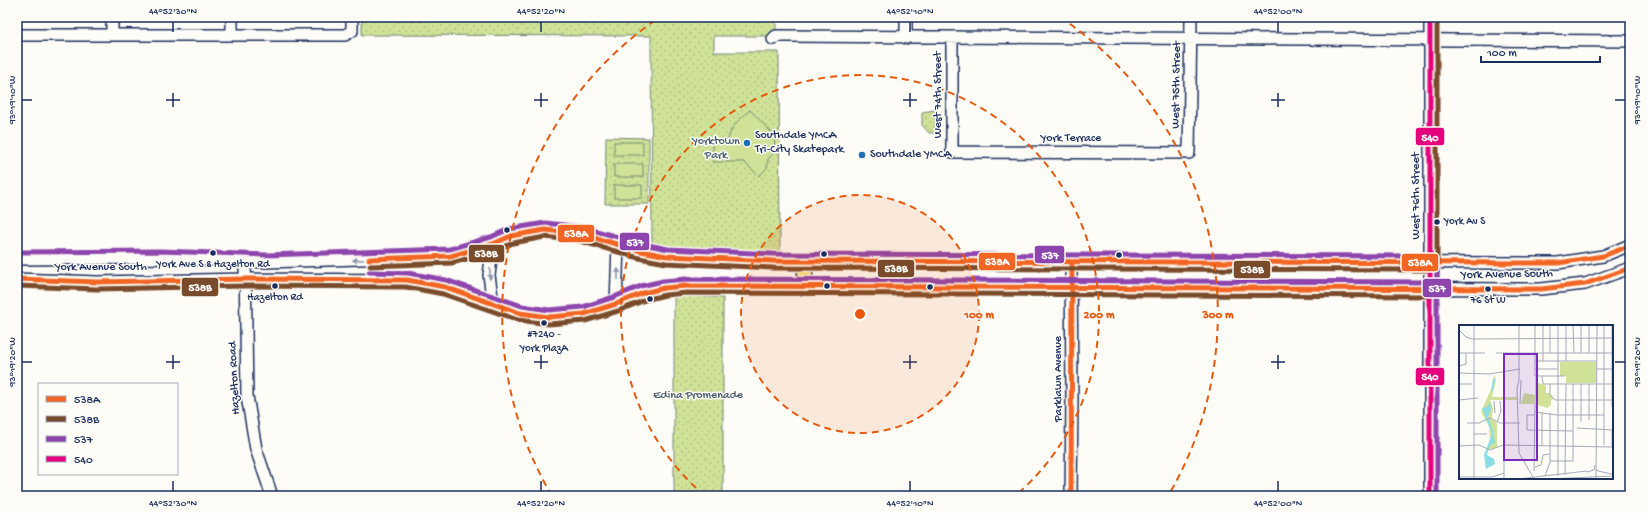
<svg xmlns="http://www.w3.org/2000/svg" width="1647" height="513" viewBox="0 0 1647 513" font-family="'Gochi Hand',sans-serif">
<defs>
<pattern id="green-dots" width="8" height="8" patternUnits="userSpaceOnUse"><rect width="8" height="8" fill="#cfe297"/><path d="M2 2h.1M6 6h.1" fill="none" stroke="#b1c285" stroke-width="1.8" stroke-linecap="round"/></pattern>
</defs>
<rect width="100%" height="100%" fill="#fdfcf7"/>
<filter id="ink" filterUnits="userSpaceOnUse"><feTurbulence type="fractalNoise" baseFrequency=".025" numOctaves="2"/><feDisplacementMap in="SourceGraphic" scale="8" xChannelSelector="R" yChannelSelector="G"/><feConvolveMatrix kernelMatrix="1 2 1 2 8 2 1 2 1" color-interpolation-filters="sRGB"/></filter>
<g filter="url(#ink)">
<!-- green -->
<path fill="url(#green-dots)" stroke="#75887a" d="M362 17H776V36H714V52H779L780 252 666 249 652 246 651 36 362 35Z
M935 110 936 133H929L922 125V112Z
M606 137 649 138V204H605Z
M674 295 723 298V496H674Z"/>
<!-- pitch -->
<path fill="#cfe297" stroke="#75887a" d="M750 110 775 136 774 153 768 159 767 168 759 176 744 162H713V143H727C732 124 736 123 750 110Z
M614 142H643V155H614Z
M614 164H643V177H614Z
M614 185H642V198H614Z"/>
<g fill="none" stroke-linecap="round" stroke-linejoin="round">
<defs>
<path id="minor" d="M232 17V35
M906 17V38
M17 35H345L352 31V17
M112 35V17
M952 38V152L1189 153 1191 17
M773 39 776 36H782L1630 41
M17 259 161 258 266 262 451 256 493 244 511 236 545 230 581 234 641 251 667 256 773 261 1558 263 1603 256 1630 245
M245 260 247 396 256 449 272 496
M17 279 97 282 245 279 407 280 445 287 520 313 549 317 584 314 616 304 643 293 664 288 686 286 1541 289 1585 284 1630 268
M493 304 489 275 493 244
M616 304 618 244
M1071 496 1072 397 1071 261
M1430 496V17"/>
<path id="major" d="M805 261V286"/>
</defs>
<!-- minor casing -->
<use href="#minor" stroke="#1b2f5e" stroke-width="14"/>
<!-- major casing -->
<use href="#major" stroke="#1b2f5e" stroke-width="17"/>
<!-- minor -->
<use href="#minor" stroke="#fdfcf7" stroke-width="11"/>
<!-- major -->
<use href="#major" stroke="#f6e381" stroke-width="14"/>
<defs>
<path id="bus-1" d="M369 259 451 256 493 244 511 236 545 230 581 234 641 251 667 256 773 261 1558 263 1603 256 1629 246
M17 279 97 282 245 279 407 280 445 287 520 313 549 317 584 314 616 304 643 293 664 288 686 286 1541 289 1585 284 1630 268
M1071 496 1072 264"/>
<path id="bus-2" d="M370 266 452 263 495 251 513 243 545 237 580 241 639 258 666 263 773 268 1430 270
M17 286 97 289 245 286 406 287 443 294 518 320 549 324 585 321 618 311 645 300 665 295 686 293 1431 296 1435 293 1437 289V17"/>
<path id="bus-3" d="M17 252 161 251 266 255 450 249 491 237 509 229 545 223 582 227 643 244 668 249 773 254 1431 256 1435 259 1437 263V496
M369 272 408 273 446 280 522 306 549 310 583 307 614 297 641 286 663 281 686 279 1430 282"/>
<path id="bus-4" d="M1430 17V496"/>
</defs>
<!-- bus-1 casing -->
<use href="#bus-1" stroke="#fdfcf7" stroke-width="8"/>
<!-- bus-2 casing -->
<use href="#bus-2" stroke="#fdfcf7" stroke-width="8"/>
<!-- bus-3 casing -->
<use href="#bus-3" stroke="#fdfcf7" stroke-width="8"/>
<!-- bus-4 casing -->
<use href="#bus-4" stroke="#fdfcf7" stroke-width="8"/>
<!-- bus-1 -->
<use href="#bus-1" stroke="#f26522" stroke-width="5"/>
<!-- bus-2 -->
<use href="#bus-2" stroke="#7a4b2a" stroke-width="5"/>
<!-- bus-3 -->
<use href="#bus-3" stroke="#8e44ad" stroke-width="5"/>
<!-- bus-4 -->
<use href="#bus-4" stroke="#e5007d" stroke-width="5"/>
</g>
<!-- one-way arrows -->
<defs><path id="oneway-solid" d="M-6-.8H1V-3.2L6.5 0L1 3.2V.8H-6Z"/></defs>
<g fill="#8c96aa">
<use href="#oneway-solid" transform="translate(358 260) rotate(178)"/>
<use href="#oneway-solid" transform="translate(490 274) rotate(89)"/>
<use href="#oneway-solid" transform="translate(618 274) rotate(-90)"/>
</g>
</g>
<!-- ticks -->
<path fill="none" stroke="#1b2f5e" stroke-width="1.5" d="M173 22V32M541 22V32M910 22V32M1278 22V32M173 93V107M541 93V107M910 93V107M1278 93V107M22 100H32M166 100H180M534 100H548M903 100H917M1271 100H1285M1615 100H1625M173 355V369M541 355V369M910 355V369M1278 355V369M22 362H32M166 362H180M534 362H548M903 362H917M1271 362H1285M1615 362H1625M173 481V491M541 481V491M910 481V491M1278 481V491"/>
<!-- distance rings -->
<circle cx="860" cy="314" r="119" fill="#e8590c" fill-opacity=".12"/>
<g fill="none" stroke="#e8590c" stroke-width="2" stroke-dasharray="7 5">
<circle cx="860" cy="314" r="119"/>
<path d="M705 496A239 239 0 1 1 1015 496"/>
<path d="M552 496A358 358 0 0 1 660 17M1060 17A358 358 0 0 1 1168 496"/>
</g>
<!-- markers -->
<g fill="#1f6fb2" stroke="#fdfcf7" stroke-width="1.5">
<circle cx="747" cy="143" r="4"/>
<circle cx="862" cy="155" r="4"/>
</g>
<g fill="#1b2f5e" stroke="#fdfcf7" stroke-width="1.5">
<circle cx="1437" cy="222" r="3.5"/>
<circle cx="507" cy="230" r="3.5"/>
<circle cx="213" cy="253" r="3.5"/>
<circle cx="824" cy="254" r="3.5"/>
<circle cx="1119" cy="255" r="3.5"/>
<circle cx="275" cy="286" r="3.5"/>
<circle cx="827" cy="286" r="3.5"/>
<circle cx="930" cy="287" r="3.5"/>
<circle cx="1488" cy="289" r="3.5"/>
<circle cx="650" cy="299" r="3.5"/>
<circle cx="544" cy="323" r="3.5"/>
</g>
<g text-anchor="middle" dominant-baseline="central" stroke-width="3" stroke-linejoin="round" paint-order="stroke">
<!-- bus labels -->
<g font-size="11" fill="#1b2f5e" stroke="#fdfcf7">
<text x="1444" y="222" text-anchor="start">York Av S</text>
<text x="213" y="265">York Ave S &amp; Hazelton Rd</text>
<text x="275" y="298">Hazelton Rd</text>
<text x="1488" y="301">76 St W</text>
<text x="544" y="335">#7240 -<tspan x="544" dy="14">York PlazA</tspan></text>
</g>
<!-- street labels -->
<g font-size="12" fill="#1b2f5e" stroke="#fdfcf7">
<text transform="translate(1177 85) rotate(-89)">West 75th Street</text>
<text transform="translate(939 95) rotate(-90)">West 74th Street</text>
<text x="1071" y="139">York Terrace</text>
<text transform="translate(1417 196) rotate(-90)">West 76th Street</text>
<text x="101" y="268">York Avenue South</text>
<text transform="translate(1507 275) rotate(-1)">York Avenue South</text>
<text transform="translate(235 378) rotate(-93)">Hazelton Road</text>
<text transform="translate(1059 379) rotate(-90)">Parklawn Avenue</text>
</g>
<!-- poi labels -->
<g font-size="12" fill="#1b2f5e" stroke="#fdfcf7" text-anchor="start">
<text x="755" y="136">Southdale YMCA<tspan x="755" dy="14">Tri-City Skatepark</tspan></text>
<text x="870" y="155">Southdale YMCA</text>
</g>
<!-- park labels -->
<g font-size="12" fill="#485c6c" stroke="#fdfcf7">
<text x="716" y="142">Yorktown<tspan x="716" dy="14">Park</tspan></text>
<text x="698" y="396">Edina Promenade</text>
</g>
</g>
<!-- overview -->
<g transform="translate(1459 325)">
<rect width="154" height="154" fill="#fdfcf7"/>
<path d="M35 49 37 55 33 72H59V75H31L34 83 33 94 38 98V122L34 124H28L31 115 30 101 22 87 33 62ZM76 52H79V58L87 60V68H91L95 74 92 75V80L88 83 76 79V75L75 79H62L65 68 76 70Z" fill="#cfe297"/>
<path d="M101 37H137V58H107V51H101Z" fill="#cfe297"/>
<path d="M31 77 32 84 29 92 34 106 36 118 31 120 28 130 35 134 36 139 27 144 25 130 33 109 23 83 28 82Z" fill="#8cdde5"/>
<path fill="none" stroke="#8cdde5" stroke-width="2" d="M33 66 35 54"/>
<path fill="none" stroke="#a3aaba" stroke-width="1" d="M15 0V154M60 0V55L58 64 60 128 75 154M76 0V51H106M84 0V36M91 0V28M107 0V36M114 0 115 28M122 0V28M130 0V28M0 5 7 12 13 14 154 13M0 28H26M37 28H154M76 36H138M0 41 7 39V28M76 44H99M138 44H154M1 48 30 49 61 44M83 51 84 59H154M0 59H13M91 59V70L96 75H154M0 75 19 73M35 76 36 88M61 79 62 55M153 82V0M76 87 98 90H145M76 90H68V105L114 106M130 95V59M38 97 42 86 41 76M122 97V59M8 98H20L31 93 41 98H61M118 103 154 105M15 109H28M145 120V0M0 121 20 120 31 125 44 120 154 122M83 121V87M153 122V105M91 136H114V59M76 142 82 140 84 130 91 129M137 144 139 146 153 149M75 146 76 78M128 147 135 145 136 140M106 150 107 59M86 151 91 137V88M99 151V0M0 152H33L45 148M45 154V98M59 154 128 146M88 154 154 151M137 154 138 0"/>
<path fill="#7b2cbf" fill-opacity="0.15" stroke="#7b2cbf" stroke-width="2" d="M45 29H78V135H45Z"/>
<rect width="154" height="154" fill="none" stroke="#1b2f5e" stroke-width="2"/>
</g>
<circle cx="860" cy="314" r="6" fill="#e8590c" stroke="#fdfcf7" stroke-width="2"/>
<g font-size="12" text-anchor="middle" font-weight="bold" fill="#e8590c" stroke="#fdfcf7" stroke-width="3" stroke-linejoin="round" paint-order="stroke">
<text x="979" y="318">100 m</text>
<text x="1099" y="318">200 m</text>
<text x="1218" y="318">300 m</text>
</g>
<g stroke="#fdfcf7" stroke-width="1.5">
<rect x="1415" y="127" width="30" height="19" rx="4" fill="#e5007d"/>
<rect x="557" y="224" width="38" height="19" rx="4" fill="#f26522"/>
<rect x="619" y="232" width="31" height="19" rx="4" fill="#8e44ad"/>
<rect x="468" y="244" width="37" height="19" rx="4" fill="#7a4b2a"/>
<rect x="1034" y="245" width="31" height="19" rx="4" fill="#8e44ad"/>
<rect x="978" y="252" width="38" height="19" rx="4" fill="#f26522"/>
<rect x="1401" y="253" width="38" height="19" rx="4" fill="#f26522"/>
<rect x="877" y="259" width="38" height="19" rx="4" fill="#7a4b2a"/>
<rect x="1233" y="260" width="38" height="19" rx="4" fill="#7a4b2a"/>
<rect x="181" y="277" width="38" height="20" rx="4" fill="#7a4b2a"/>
<rect x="1422" y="278" width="30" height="20" rx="4" fill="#8e44ad"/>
<rect x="1415" y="367" width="30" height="19" rx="4" fill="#e5007d"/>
</g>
<g font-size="11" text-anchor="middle" font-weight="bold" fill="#fff">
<text x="1430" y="141">540</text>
<text x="576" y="237">538A</text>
<text x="635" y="246">537</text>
<text x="486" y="257">538B</text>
<text x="1050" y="259">537</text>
<text x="997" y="265">538A</text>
<text x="1420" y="266">538A</text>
<text x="896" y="272">538B</text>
<text x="1252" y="273">538B</text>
<text x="200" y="291">538B</text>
<text x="1437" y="292">537</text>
<text x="1430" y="380">540</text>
</g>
<!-- margin -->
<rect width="1647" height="513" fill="none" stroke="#fdfcf7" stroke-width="44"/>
<!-- legend -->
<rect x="38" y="383" width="140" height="92" fill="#fdfcf7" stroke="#a3aaba"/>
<rect x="46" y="396" width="20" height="6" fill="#f26522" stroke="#a3aaba"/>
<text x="74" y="403" font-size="12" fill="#1b2f5e">538A</text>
<rect x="46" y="416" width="20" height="6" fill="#7a4b2a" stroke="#a3aaba"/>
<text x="74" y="423" font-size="12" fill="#1b2f5e">538B</text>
<rect x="46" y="436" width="20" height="6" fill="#8e44ad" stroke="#a3aaba"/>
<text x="74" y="443" font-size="12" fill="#1b2f5e">537</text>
<rect x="46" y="456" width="20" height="6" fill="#e5007d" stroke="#a3aaba"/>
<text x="74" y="463" font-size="12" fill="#1b2f5e">540</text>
<!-- scale -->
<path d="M1481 56v6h119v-6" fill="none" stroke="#1b2f5e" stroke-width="2"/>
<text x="1487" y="56" font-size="12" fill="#1b2f5e" stroke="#fdfcf7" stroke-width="3" paint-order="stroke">100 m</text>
<rect x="22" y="22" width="1603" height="469" fill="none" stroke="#1b2f5e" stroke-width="1.5"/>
<g font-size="10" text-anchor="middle" fill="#1b2f5e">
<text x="173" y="14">44°52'30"N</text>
<text x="541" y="14">44°52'20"N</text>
<text x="910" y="14">44°52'10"N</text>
<text x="1278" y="14">44°52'00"N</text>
<text transform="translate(1636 100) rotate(-90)" y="4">93°19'10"W</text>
<text transform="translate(11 100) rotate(-90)" y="4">93°19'10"W</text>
<text transform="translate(1636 362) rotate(-90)" y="4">93°19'20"W</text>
<text transform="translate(11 362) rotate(-90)" y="4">93°19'20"W</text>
<text x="173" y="506">44°52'30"N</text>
<text x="541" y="506">44°52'20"N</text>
<text x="910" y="506">44°52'10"N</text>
<text x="1278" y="506">44°52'00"N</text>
</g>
</svg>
